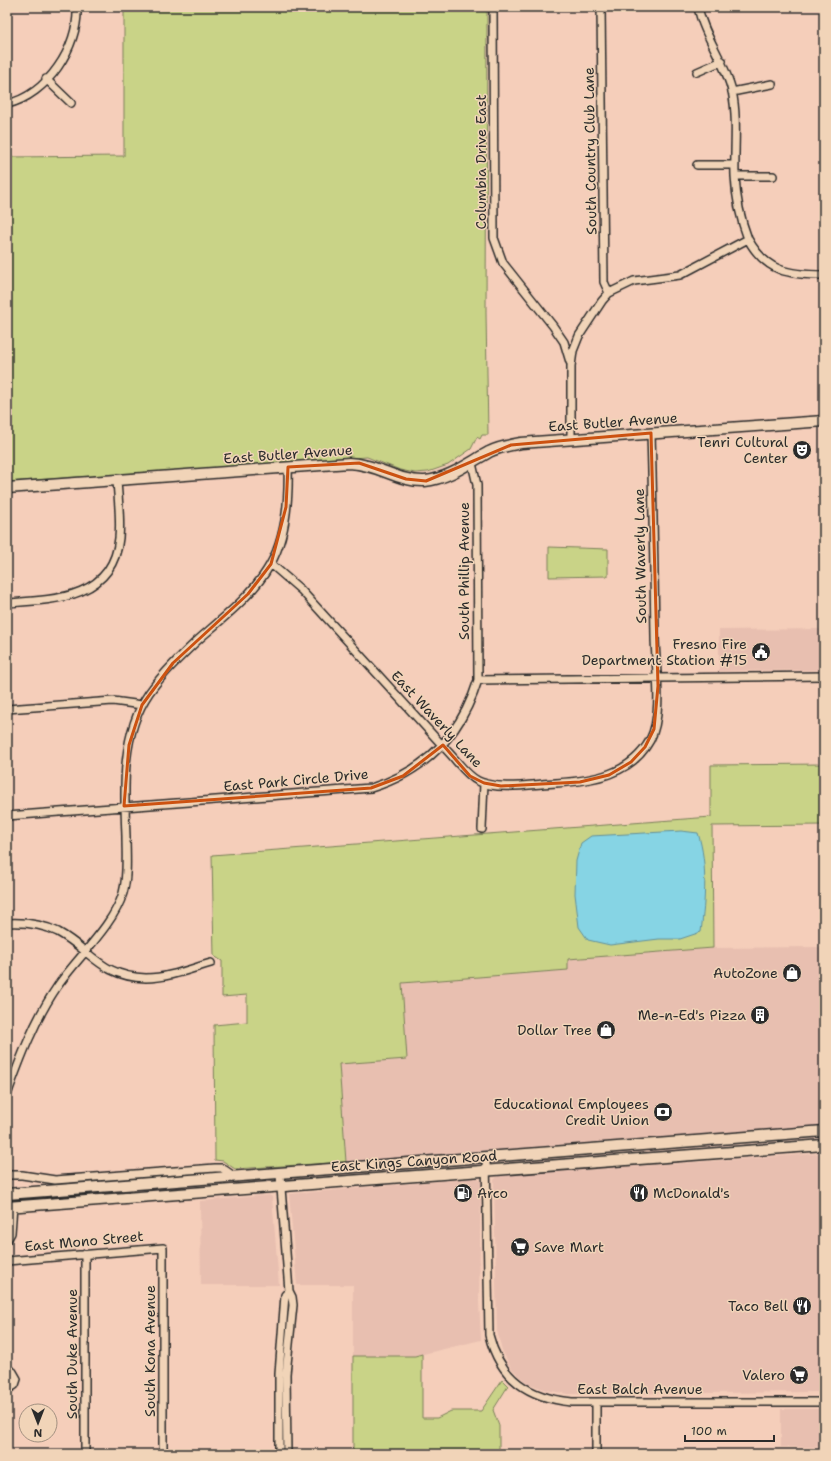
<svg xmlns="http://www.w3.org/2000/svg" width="831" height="1461" viewBox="0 0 831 1461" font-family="'Shantell Sans',sans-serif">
<rect width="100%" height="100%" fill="#f5ceba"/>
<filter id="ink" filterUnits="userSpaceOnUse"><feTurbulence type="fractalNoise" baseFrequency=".025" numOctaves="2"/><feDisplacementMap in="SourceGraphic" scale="8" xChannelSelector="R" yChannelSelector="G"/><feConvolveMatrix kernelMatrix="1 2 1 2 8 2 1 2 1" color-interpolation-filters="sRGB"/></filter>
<g filter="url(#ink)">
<!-- built -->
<path fill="#e8bfb0" d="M821 629V667L819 670 719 671V630Z
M824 947V1127L635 1139 346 1162 339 1064 407 1059 402 983 568 970V959L713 948Z
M824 1153V1391L822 1392 568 1394 546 1390 527 1383 511 1368 502 1350 497 1331 494 1180 498 1176Z
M477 1178 481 1181 479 1302 481 1340 415 1356H353V1285H297L289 1194Z
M269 1195 272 1197 279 1285H201L200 1201Z
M781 1409H823L824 1447H781Z"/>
<!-- green -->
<path fill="#c9d387" stroke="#7a7f59" d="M124 7H487L486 313 488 435H482L480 439 477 437 471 449 448 465 428 472 415 473 400 470 367 457 7 482V157L124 156Z
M549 547 608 549V576L549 577Z
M824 764V825L712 826 713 948 568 959V970L402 983 407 1059 339 1064 346 1162 235 1169 223 1161 215 1160 214 1025 247 1022V995L222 997V961L214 956 212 855 711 817V765Z
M422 1354V1418H437L451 1411H481L502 1380 508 1386 493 1410 499 1426V1454H353V1356H415Z"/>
<!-- water -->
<path fill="#86d4e4" stroke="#62909a" d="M681 831 698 833C708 865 705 900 701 932L680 939H659L610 945 588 940 579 927 575 894 576 861 581 843 591 836Z"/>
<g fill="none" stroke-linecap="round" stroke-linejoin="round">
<defs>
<path id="street" d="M493 7 494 238 503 263 553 326 564 342 570 362
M601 7 604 282 609 293
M698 7C704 37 725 61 732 91 738 119 734 148 735 176 736 198 740 218 748 239
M697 72 722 61
M46 79 71 103
M732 92 772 84
M7 104C47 95 79 47 77 7
M697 165H735
M735 176H773
M571 439V366L573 351 579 336 602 301 609 293 634 281 680 275 748 239C766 272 789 275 824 275
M472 463 477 485 478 680
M271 564 301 590 452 756C460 765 468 776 478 781 498 791 534 784 556 783 592 781 631 775 650 740 664 714 655 665 655 636 654 568 653 501 651 433
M7 603C54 600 113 599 119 538 121 519 118 499 117 480
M7 709 113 701 142 705
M7 816 371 788C426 771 461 735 478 680L824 676
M482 829 484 783
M7 923C25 922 42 924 58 932 91 950 101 977 146 978 168 978 190 969 211 963
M7 1095C20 1059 35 1019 57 987 75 960 114 925 123 893 128 875 126 855 126 836 124 788 121 734 149 693 163 673 180 657 198 640 223 618 253 595 270 565 286 537 289 498 288 467
M486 1158 489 1335C500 1379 529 1398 572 1402H824
M7 1175H22L55 1180 215 1168H222L235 1177
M280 1175 289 1291 292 1297 293 1305 286 1374 287 1454
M7 1240 11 1233 13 1206
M85 1254V1454
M7 1261 163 1248V1454
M7 1369 13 1372 17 1379 15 1385 7 1390
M279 1454V1374L285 1295 289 1291
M596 1454V1402"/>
<path id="secondary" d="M7 488 349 463C378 464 398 482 425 481 448 479 469 463 489 452 499 447 510 445 521 443L824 421
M7 1194 824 1131
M7 1207 824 1145"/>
</defs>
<!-- street casing -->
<use href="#street" stroke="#2b2b2b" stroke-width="10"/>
<!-- secondary casing -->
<use href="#secondary" stroke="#2b2b2b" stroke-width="13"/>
<!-- street -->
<use href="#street" stroke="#f1d4b8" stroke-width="7"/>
<!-- secondary -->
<use href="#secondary" stroke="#f1d4b8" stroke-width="10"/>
</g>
</g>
<!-- marked area -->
<path fill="none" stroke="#cc5211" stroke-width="3" stroke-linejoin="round" d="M651 433 658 686 654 729 645 747 631 762 609 775 580 782 501 786 484 783 470 776 443 745 403 776 371 788 124 806 129 745 142 705 173 663 248 594 271 564 286 507 288 467 359 463 406 479 426 481 511 445Z"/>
<!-- icons -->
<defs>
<symbol id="theatre-disc" viewBox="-11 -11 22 22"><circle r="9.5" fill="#2b2b2b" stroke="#f1d4b8"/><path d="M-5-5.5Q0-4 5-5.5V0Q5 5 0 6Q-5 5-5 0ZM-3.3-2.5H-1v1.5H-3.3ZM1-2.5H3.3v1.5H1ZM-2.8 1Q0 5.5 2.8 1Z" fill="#fff"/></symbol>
<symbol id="civic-disc" viewBox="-11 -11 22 22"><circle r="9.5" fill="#2b2b2b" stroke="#f1d4b8"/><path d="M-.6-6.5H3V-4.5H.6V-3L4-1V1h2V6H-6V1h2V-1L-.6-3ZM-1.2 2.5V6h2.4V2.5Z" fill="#fff"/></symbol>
<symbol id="shop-disc" viewBox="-11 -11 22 22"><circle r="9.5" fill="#2b2b2b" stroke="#f1d4b8"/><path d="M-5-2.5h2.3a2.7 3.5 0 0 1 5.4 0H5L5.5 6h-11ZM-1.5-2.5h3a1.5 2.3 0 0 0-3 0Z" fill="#fff"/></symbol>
<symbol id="building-disc" viewBox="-11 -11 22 22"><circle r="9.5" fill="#2b2b2b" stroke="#f1d4b8"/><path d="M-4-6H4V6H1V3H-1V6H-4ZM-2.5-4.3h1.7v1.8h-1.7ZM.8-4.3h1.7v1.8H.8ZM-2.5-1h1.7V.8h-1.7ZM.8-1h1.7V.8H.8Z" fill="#fff"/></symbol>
<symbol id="bank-disc" viewBox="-11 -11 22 22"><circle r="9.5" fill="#2b2b2b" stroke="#f1d4b8"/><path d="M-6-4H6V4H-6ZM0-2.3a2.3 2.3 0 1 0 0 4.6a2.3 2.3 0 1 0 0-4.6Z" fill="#fff"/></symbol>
<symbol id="fuel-disc" viewBox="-11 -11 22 22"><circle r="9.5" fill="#2b2b2b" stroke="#f1d4b8"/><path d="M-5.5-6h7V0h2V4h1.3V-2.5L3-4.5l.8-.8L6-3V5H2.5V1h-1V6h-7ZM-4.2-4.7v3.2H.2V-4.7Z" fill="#fff"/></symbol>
<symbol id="restaurant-disc" viewBox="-11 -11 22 22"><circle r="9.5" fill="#2b2b2b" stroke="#f1d4b8"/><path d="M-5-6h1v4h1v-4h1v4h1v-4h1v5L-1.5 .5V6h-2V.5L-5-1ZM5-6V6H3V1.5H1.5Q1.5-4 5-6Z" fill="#fff"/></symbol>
<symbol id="supermarket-disc" viewBox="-11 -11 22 22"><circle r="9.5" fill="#2b2b2b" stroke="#f1d4b8"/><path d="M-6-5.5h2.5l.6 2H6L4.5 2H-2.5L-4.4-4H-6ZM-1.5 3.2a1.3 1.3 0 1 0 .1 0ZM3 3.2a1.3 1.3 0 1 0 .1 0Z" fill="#fff"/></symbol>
</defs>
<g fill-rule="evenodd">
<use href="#theatre-disc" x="791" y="439" width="22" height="22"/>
<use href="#civic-disc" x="750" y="641" width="22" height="22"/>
<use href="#shop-disc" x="781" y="962" width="22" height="22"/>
<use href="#building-disc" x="749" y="1004" width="22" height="22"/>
<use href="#shop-disc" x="595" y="1019" width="22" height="22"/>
<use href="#bank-disc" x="652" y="1101" width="22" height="22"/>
<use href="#fuel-disc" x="452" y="1182" width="22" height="22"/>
<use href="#restaurant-disc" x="628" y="1182" width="22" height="22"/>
<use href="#supermarket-disc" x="509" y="1236" width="22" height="22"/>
<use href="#restaurant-disc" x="791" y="1295" width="22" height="22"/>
<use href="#supermarket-disc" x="788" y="1364" width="22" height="22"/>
</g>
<g text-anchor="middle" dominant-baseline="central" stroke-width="3" stroke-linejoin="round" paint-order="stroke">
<!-- street labels -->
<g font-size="14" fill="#2b2b2b" stroke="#f1d4b8">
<text transform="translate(590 151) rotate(-91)">South Country Club Lane</text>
<text transform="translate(481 162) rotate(-90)">Columbia Drive East</text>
<text transform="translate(613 422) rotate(-4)">East Butler Avenue</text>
<text transform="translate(288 454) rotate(-4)">East Butler Avenue</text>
<text transform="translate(640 556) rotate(-91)">South Waverly Lane</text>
<text transform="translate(464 571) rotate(-90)">South Phillip Avenue</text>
<text transform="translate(437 719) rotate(47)">East Waverly Lane</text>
<text transform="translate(296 780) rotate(-5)">East Park Circle Drive</text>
<text transform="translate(414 1161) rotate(-4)">East Kings Canyon Road</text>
<text transform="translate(84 1241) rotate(-5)">East Mono Street</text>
<text transform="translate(150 1351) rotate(-90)">South Kona Avenue</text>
<text transform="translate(72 1354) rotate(-90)">South Duke Avenue</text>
<text x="640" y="1389">East Balch Avenue</text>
</g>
<!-- poi labels -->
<g font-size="14" fill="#2b2b2b" stroke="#f1d4b8" text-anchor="end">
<text x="788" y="442">Tenri Cultural<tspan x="788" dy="16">Center</tspan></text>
<text x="747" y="644">Fresno Fire<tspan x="747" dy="16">Department Station #15</tspan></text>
<text x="778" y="973">AutoZone</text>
<text x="746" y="1015">Me-n-Ed's Pizza</text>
<text x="592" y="1030">Dollar Tree</text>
<text x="649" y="1104">Educational Employees<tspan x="649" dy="16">Credit Union</tspan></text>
<text x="477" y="1193" text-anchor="start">Arco</text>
<text x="653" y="1193" text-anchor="start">McDonald's</text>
<text x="534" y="1247" text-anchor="start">Save Mart</text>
<text x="788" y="1306">Taco Bell</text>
<text x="785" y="1375">Valero</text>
</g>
</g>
<!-- margin -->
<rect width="831" height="1461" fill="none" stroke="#f1d4b8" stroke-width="24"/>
<rect x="12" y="12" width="807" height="1437" fill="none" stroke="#2b2b2b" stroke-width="1.5" filter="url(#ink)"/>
<!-- north arrow -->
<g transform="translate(38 1423) rotate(180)"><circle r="19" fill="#f1d4b8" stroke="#a29080"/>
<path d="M0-3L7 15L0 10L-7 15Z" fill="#2b2b2b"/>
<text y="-6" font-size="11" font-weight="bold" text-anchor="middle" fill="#2b2b2b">N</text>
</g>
<!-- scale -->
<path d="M685 1435v6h89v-6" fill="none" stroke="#2b2b2b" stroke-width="2"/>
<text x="691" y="1435" font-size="12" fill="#2b2b2b" stroke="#f1d4b8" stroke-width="3" paint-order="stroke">100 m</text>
</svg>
